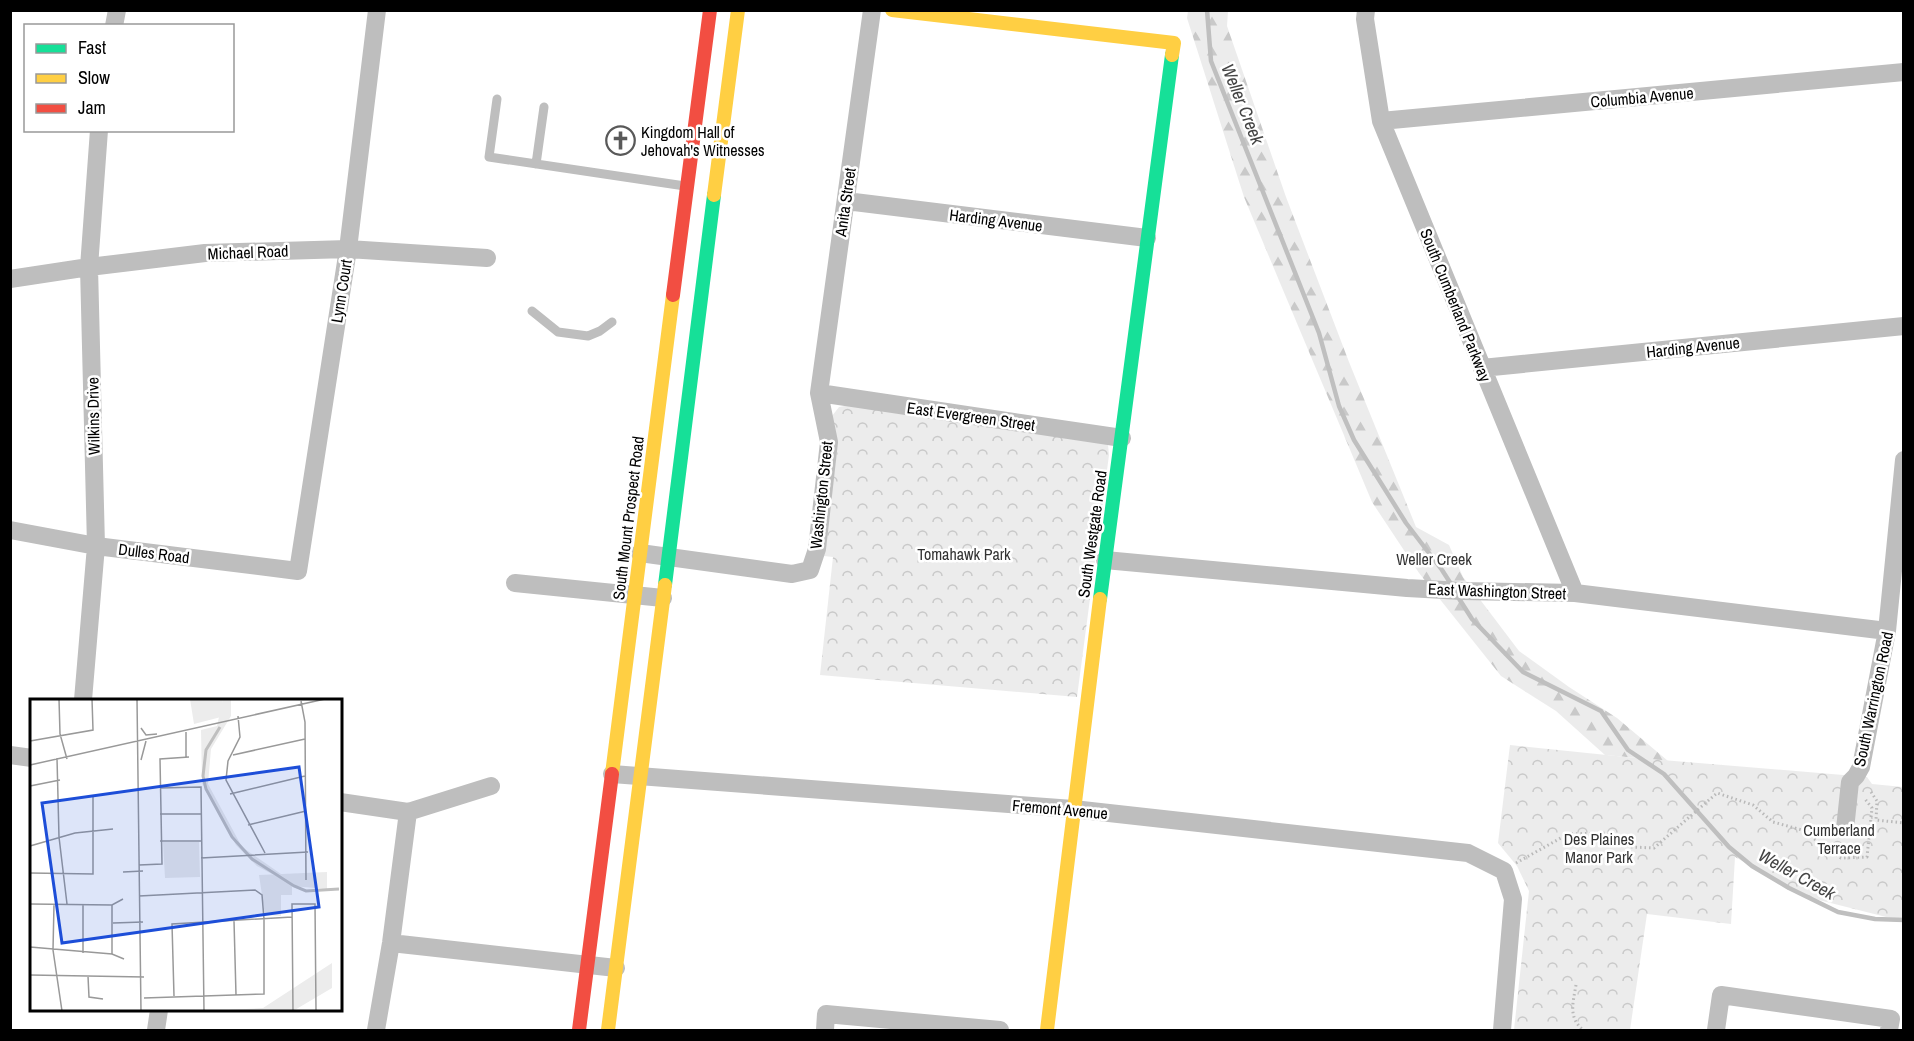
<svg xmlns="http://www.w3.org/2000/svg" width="1914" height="1041" viewBox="0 0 1914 1041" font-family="'Archivo Narrow',sans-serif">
<defs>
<pattern id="forest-firs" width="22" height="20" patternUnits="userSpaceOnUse" patternTransform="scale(1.5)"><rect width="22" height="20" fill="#ececec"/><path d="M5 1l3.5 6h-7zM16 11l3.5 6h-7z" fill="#c9c9c9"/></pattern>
<pattern id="park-crowns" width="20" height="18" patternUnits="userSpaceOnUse" patternTransform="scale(1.5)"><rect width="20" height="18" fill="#ececec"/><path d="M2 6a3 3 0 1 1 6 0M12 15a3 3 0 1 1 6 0" fill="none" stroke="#c9c9c9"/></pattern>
</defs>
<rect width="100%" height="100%" fill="#fff"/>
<!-- forest -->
<path fill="url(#forest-firs)" d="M1188 11H1228L1227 26 1286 197 1349 362 1416 527 1449 545 1463 577 1519 651 1569 687 1617 718 1668 761 1605 755 1556 711 1501 676 1419 573 1372 502 1244 197 1187 18Z"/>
<!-- park -->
<path fill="url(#park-crowns)" d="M850 405 1097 440 1108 445 1109 455 1077 697 820 675 833 557 824 556 837 449 832 416 839 407Z
M1510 745 1626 757 1867 777 1872 784 1903 787V919H1894L1811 898 1735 857 1731 924 1647 914 1630 1030H1514L1529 891 1517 866 1498 843Z"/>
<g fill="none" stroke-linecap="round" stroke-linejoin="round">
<!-- stream -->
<path stroke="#bfbfbf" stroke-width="4.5" d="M1207 10 1211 61 1319 333 1339 406 1354 440 1406 523 1442 570 1451 584
M1458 597 1472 619 1523 672 1601 711 1628 750 1664 774 1729 847 1752 866 1789 888 1838 912 1875 919 1904 920"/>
<!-- path -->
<path stroke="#b9b9b9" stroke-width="3" stroke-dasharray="1.5 3" stroke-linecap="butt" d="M1871 792 1877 801 1876 820 1904 823
M1516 863 1568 834 1605 833 1632 847 1654 848 1717 793 1753 805 1773 822 1802 830 1841 858 1867 857 1872 808 1865 799
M1576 985C1573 1003 1568 1017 1583 1030"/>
<!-- lane -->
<path stroke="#bebebe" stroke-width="9" d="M497 99 489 157 685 186
M536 164 544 107
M532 311 558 332 588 336 600 331 612 322"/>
<!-- street -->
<path stroke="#bebebe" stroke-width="18" d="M1366 10 1365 19 1381 121 1575 593
M114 26 117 10
M1381 121 1904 72
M846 201 1147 238
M10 279 89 267 205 253 348 249 487 258
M1482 368 1904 326
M819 393 1122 438
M10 530 96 546 298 571 348 249 377 10
M640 553 792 574 810 570 817 549 829 442 819 393 872 10
M1105 560 1407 588 1462 591 1575 593 1887 631
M515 583 663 598
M83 700 96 546 89 267 99 130
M10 755 32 758
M612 774 1073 809 1468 853 1504 871 1513 899 1502 1030
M340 802 408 812 491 786
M1845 829 1850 782 1856 776 1861 767 1887 631 1904 460
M391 943 616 968
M156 1030 159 1010
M376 1030 391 943 408 812
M825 1030 826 1014 1000 1030
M1716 1030 1721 995 1891 1019 1889 1030"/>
<!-- fast -->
<path stroke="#16e098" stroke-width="14" d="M665 585 714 195
M1100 599 1172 55"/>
<!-- slow -->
<path stroke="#ffcf43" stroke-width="14" d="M892 10 1174 43 1172 55
M714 195 738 10
M612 774 673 295
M608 1030 665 585
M1047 1030 1100 599"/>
<!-- jam -->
<path stroke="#f24e42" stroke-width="14" d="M673 295 710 10
M579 1030 612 774"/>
</g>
<!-- icons -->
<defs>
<symbol id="church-ring" viewBox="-11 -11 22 22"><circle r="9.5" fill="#fff" stroke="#595959" stroke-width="1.5"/><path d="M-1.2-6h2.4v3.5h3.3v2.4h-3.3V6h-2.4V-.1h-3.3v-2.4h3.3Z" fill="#595959"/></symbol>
</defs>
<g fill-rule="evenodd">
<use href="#church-ring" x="604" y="124" width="33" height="33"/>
</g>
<g text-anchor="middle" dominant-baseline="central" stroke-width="5" stroke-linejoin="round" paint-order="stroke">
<!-- street labels -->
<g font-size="16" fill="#000" stroke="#fff">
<text transform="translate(1642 97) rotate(-5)">Columbia Avenue</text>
<text transform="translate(845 202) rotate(-82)">Anita Street</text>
<text transform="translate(996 220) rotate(7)">Harding Avenue</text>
<text transform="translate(248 252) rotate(-2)">Michael Road</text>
<text transform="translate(341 291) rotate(-81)">Lynn Court</text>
<text transform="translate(1456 305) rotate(68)">South Cumberland Parkway</text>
<text transform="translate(1693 347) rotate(-6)">Harding Avenue</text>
<text transform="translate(93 416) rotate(-91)">Wilkins Drive</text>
<text transform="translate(971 416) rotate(8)">East Evergreen Street</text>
<text transform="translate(821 495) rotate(-84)">Washington Street</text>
<text transform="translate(628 518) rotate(-83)">South Mount Prospect Road</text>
<text transform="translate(1092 534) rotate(-82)">South Westgate Road</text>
<text transform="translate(154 553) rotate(7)">Dulles Road</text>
<text transform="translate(1497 591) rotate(2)">East Washington Street</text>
<text transform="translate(1873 699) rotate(-78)">South Warrington Road</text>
<text transform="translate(1060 809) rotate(5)">Fremont Avenue</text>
</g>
<!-- poi labels -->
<g font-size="16" fill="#000" stroke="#fff" text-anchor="start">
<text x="641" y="132">Kingdom Hall of<tspan x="641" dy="18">Jehovah's Witnesses</tspan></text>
</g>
<!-- park labels -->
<g font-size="16" fill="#333" stroke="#fff">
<text x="964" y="554">Tomahawk Park</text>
<text x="1434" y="559">Weller Creek</text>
<text x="1839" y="830">Cumberland<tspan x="1839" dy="18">Terrace</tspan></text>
<text x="1599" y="839">Des Plaines<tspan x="1599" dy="18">Manor Park</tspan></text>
</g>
<!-- water labels -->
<g font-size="18" font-style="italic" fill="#444" stroke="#fff">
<text transform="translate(1243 104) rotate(68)">Weller Creek</text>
<text transform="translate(1797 874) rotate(29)">Weller Creek</text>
</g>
</g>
<!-- overview -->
<g transform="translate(30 699)">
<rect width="312" height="312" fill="#fff"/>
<path d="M193 0H201V17L181 50 178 85 212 148 251 175H242L227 167 206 146 172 84 171 31 187 27Z" fill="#ececec"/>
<path d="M160 0H193L191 18 164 25ZM133 143H169L170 178 135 179ZM297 173V190L262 187V196H251V217L235 216 229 176ZM302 264V289L263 312H179L233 309Z" fill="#ececec"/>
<path fill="none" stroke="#bfbfbf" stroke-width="3" d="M190 28 176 51 173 77 176 90 202 138 222 160 264 187 276 192 309 190"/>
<path fill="none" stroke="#999" stroke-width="1.5" d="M29 0 30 35 37 60M107 0 111 312M271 2 275 23 276 181M208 17 210 38 198 62 196 81 235 154M111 29 116 36 127 35M156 33V59M0 42 63 31 62 0M203 56 275 40M27 59 29 138 37 205M111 61 116 42M0 66 295 0M0 87 30 81M130 89 171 88 174 312M200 95 275 77M130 115H171M218 126 276 112M130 142H171M0 147 45 134 83 130M171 159 278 153M109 166 132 165 130 60 159 58M93 173 113 172M0 174 63 175V98M109 197 225 191 232 196 234 220V295L114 299M0 205 82 206 93 200M24 205 23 251 32 312M53 205V254M204 222 206 296M83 224 113 223M0 248 82 255 94 260M82 255V206M0 276 114 278M58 277 59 298 73 300M144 297 142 225 262 218M263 312 262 205H285L286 312"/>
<path fill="#1d4ed8" fill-opacity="0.15" stroke="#1d4ed8" stroke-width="3" d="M269 68 289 208 32 244 12 104Z"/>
<rect width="312" height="312" fill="none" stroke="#000" stroke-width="3"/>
</g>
<!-- border -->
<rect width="1914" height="1041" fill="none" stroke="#000000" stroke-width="24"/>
<!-- legend -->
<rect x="24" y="24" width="210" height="108" fill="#ffffff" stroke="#999999" stroke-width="1.5"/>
<rect x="36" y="44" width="30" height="9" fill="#16e098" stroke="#999999" stroke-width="1.5"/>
<text x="78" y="54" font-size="18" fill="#000000">Fast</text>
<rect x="36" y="74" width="30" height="9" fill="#ffcf43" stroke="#999999" stroke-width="1.5"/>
<text x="78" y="84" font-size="18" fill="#000000">Slow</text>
<rect x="36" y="104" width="30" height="9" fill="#f24e42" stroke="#999999" stroke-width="1.5"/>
<text x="78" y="114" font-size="18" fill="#000000">Jam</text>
</svg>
